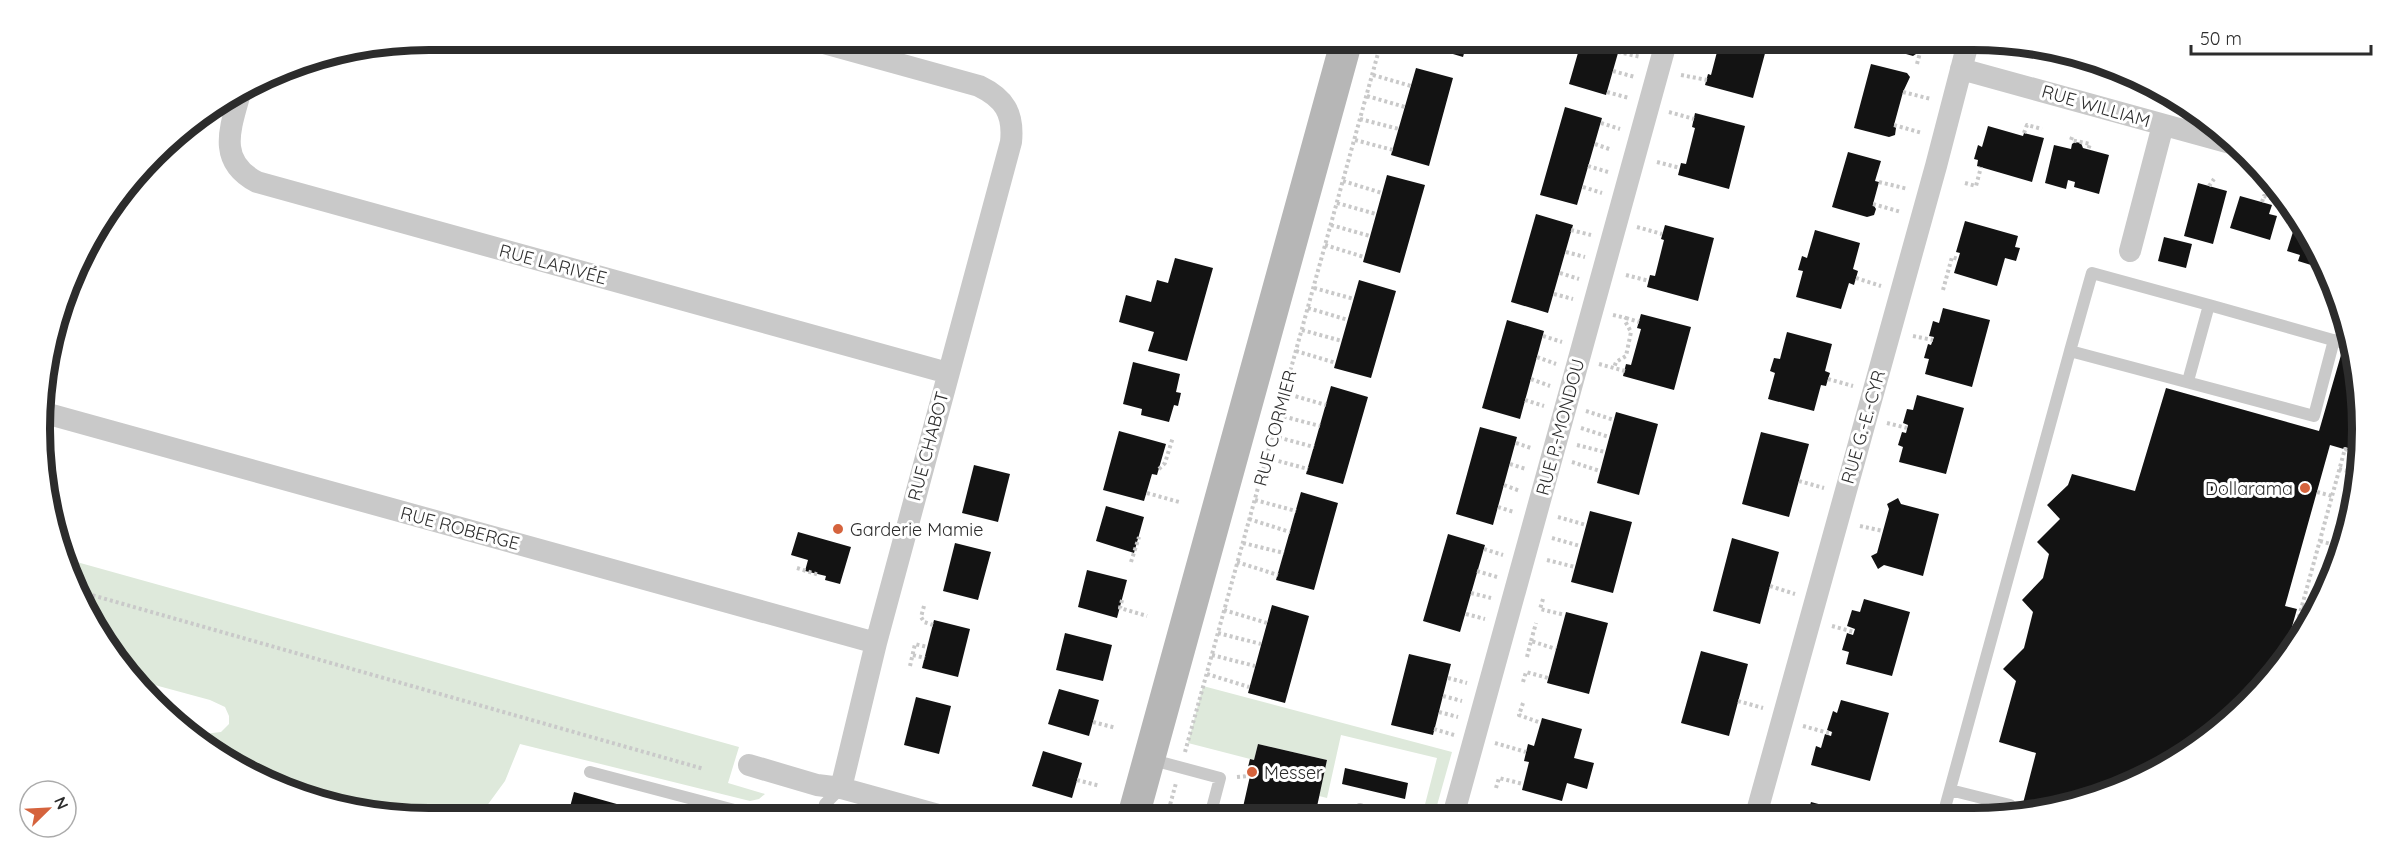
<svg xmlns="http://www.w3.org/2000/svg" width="2401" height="857" viewBox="0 0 2401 857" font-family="Quicksand,sans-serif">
<rect width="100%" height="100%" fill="#fff"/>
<!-- green -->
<path fill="#dee9db" d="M66 559 739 747 728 783 765 794 759 799 750 801 520 744 505 781 478 818H428L328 805 212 752 195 735 221 732 229 724V716L225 707 210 700 140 681 105 645Z
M1203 686 1452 752 1434 816H1422L1437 758 1341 735 1327 798 1319 796 1327 760 1258 744 1254 760 1188 743Z"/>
<!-- building -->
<path fill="#131313" d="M1428 39H1468L1463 57 1426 46Z
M1582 39H1622L1606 95 1569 84Z
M1717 39H1744L1767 46 1753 98 1705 85 1708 74 1711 75 1718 48 1715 47Z
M1879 39H1918L1919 52 1913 56 1878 46Z
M1871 64 1907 73 1910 77 1903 92 1894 125 1896 128 1895 135 1889 137 1854 128Z
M1416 68 1453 78 1429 166 1391 155Z
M1565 107 1602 118 1577 205 1540 195Z
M1695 113 1745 126 1729 189 1678 175 1681 163 1686 164 1695 128 1692 127Z
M1988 126 2023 136 2024 133 2044 138 2032 182 1977 166 1978 160 1974 159 1978 145 1982 147Z
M2075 142 2081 143 2083 148 2109 155 2099 194 2074 187 2075 182 2068 180 2066 189 2045 183 2054 145 2071 149 2072 144Z
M1848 152 1881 161 1875 181 1879 182 1873 204 1876 209 1874 215 1867 217 1832 207Z
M1387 175 1425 185 1400 273 1363 262Z
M2198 183 2227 191 2213 244 2184 236Z
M2240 196 2272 205 2269 214 2277 216 2270 240 2230 228Z
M1536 214 1573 225 1548 313 1511 302Z
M2297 219 2310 233 2318 259 2313 257 2311 265 2298 261 2300 255 2287 251Z
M1965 221 2018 236 2015 247 2020 248 2016 261 2005 258 1997 286 1954 273 1960 253 1956 252Z
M1665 225 1714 238 1698 301 1647 287 1650 275 1655 276 1664 240 1661 239Z
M1815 230 1860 243 1853 269 1858 271 1854 285 1849 283 1841 309 1796 297 1803 271 1798 270 1802 256 1807 258Z
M2164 237 2192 244 2186 268 2158 261Z
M1175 258 1213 268 1187 361 1148 351 1154 332 1119 322 1126 295 1151 302 1157 280 1168 283Z
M1359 280 1396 291 1371 378 1334 368Z
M1943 308 1990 320 1972 387 1925 374 1929 359 1924 358 1928 344 1931 345 1934 337 1929 336 1933 321 1939 323Z
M1641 314 1691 327 1674 390 1623 376 1626 364 1631 365 1641 329 1637 328Z
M1507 320 1544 331 1520 419 1482 408Z
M1787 332 1832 344 1825 371 1830 373 1828 379 1826 386 1821 385 1814 411 1768 399 1775 373 1770 371 1774 358 1780 359Z
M2341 355 2352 359 2359 377 2354 452 2330 445 2285 606 2297 609 2284 655 2230 721 2144 778 2020 815 2036 753 1999 742 2016 681 2003 669 2024 648 2033 612 2022 600 2043 578 2049 554 2037 542 2060 519 2047 505 2068 485 2072 474 2135 491 2166 388 2319 431Z
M1133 362 1180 374 1176 392 1181 393 1178 406 1174 405 1169 422 1141 415 1142 409 1123 404Z
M1331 386 1368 397 1343 484 1306 474Z
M1917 395 1964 408 1946 474 1899 462 1903 447 1898 445 1902 432 1906 433 1908 425 1903 423 1907 409 1913 410Z
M1616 412 1658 424 1639 495 1597 483Z
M1480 427 1517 437 1493 525 1456 514Z
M1119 431 1166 444 1157 475 1152 474 1144 501 1103 490Z
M1761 432 1809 444 1789 517 1742 504Z
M974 465 1010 474 998 522 962 513Z
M1301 492 1338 503 1314 590 1276 580Z
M1898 498 1901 504 1939 514 1923 576 1884 565 1878 569 1871 556 1877 553 1889 509 1887 504Z
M1106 506 1144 517 1134 553 1096 541Z
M1590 511 1632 522 1613 593 1571 582Z
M798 532 851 547 840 584 825 580 826 576 805 571 808 560 791 555Z
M1448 534 1485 545 1460 632 1423 621Z
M1732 538 1779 552 1760 624 1713 611Z
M955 543 991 552 978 600 943 591Z
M1087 570 1127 580 1117 618 1078 607Z
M1864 599 1910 612 1892 676 1846 664 1849 652 1842 650 1847 633 1853 635 1855 629 1847 626 1852 610 1860 612Z
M1272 605 1309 616 1285 703 1248 693Z
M1566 612 1608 623 1589 694 1547 683Z
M934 620 970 629 958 677 922 668Z
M1065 633 1112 645 1103 681 1056 670Z
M1701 651 1748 664 1729 736 1681 723Z
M1409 654 1451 664 1433 735 1391 725Z
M1059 689 1099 700 1089 736 1048 724Z
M916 697 951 706 939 754 904 745Z
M1841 700 1889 713 1870 781 1811 765 1816 746 1821 748 1825 734 1831 736 1832 732 1827 730 1833 711 1837 713Z
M1542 718 1582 729 1574 758 1594 763 1587 789 1567 783 1562 801 1522 790 1529 762 1524 761 1528 744 1534 746Z
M1258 744 1327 760 1315 816H1241L1250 776 1246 775 1250 759 1254 760Z
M1043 751 1082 763 1072 798 1032 786Z
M1345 768 1408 783 1405 799 1342 784Z
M574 792 663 817V818H567Z
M1811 802 1856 814 1855 815H1807Z"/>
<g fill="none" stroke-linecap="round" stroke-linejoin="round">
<!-- path -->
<path stroke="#c9c9c9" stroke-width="4" stroke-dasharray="3 3" stroke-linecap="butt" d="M1705 39 1716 42
M2024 46 2041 51 2042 48
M1618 52 1641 57
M1917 64 1922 45 1920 39
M1613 71 1635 77
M1373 75 1411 86
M1681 75 1707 80
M1607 92 1629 98
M1903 92 1931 99
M1367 96 1405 107
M1669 112 1694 119
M1360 119 1399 129
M1601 123 1620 129
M1894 125 1922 133
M2024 133 2027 125 2042 129
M2072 137 2071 140 2090 144 2088 150
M1355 140 1393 150
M1595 144 1612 150
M1657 162 1680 168
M1588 166 1608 172
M1343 181 1382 193
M1879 182 1908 189
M1965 183 1976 186 1981 167
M2209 186 2214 179
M1583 187 1602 193
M2262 202 2264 196 2282 202
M1337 203 1376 214
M1873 204 1901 212
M1331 225 1370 236
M1637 227 1662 234
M1571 230 1591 235
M1325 245 1364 257
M1566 252 1585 257
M1560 273 1579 279
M1626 275 1649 281
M1856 278 1881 286
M1314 288 1354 299
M1943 290 1952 257 1958 259
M1554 294 1573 299
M1308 308 1348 320
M1613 315 1626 318 1625 321 1631 332 1626 356 1616 362 1614 368
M1626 318 1639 322
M1302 330 1342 341
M1543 336 1562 342
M1913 336 1933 340
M1296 351 1336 363
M1537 357 1556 364
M1599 364 1625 371
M1531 379 1550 386
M1828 379 1853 386
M1284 393 1326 405
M1525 400 1544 406
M1586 411 1614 420
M1278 415 1320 426
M1887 423 1907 428
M1581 428 1609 437
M1273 436 1314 447
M1516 443 1531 448
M1577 445 1605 452
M1267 458 1308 469
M1572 462 1600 471
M1510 464 1526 469
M1159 469 1165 463 1173 437
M2339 469 2352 472
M1799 481 1824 488
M1504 485 1520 491
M2317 492 2332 496
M1147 493 1179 502
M1255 500 1296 511
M1498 507 1514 512
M1558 517 1586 525
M1249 519 1290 532
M1860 526 1883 531
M1552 538 1580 546
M2320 541 2342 547
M1243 543 1284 553
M1484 549 1503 555
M1547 560 1575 567
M1131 562 1139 537
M1237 562 1278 575
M797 568 819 575
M1477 571 1497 577
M1770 586 1795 594
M81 592 704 769
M1471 593 1491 598
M1543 599 1540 609 1565 615
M1122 600 1120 608 1147 616
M924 606 921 617 924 622 933 625
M2302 606 2315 610
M1224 610 1267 623
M1466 614 1485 619
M1832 626 1854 632
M1218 633 1261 644
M1531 641 1536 623
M2291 646 2343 456 2345 449 2354 452
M913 655 925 658
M1212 655 1255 666
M1527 657 1531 641 1556 649
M910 666 915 644 927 647
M1207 674 1249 687
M1448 678 1467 683
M1523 682 1526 672 1548 678
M1443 696 1462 701
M1738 701 1763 708
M1523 703 1519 715 1541 723
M1439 712 1458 717
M1093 722 1116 728
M1803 726 1832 734
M1434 729 1454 735
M1495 743 1526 752
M1185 752 1382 39
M1237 777 1248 776
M1077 780 1100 786
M1496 788 1499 778 1523 784
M1167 816 1176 783"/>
<!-- lane -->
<path stroke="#c9c9c9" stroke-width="12" d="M2070 351 2092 273 2209 305
M2188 381 2209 305 2347 344
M1149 759 1220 778 1210 816
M590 772 761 817
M1950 790 2010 805
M1943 815 2070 351 2314 416 2334 340
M1359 816 1360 809
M821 817 825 804 841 788"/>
<!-- street -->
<path stroke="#c9c9c9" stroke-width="22" d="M809 39 979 86C1004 98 1014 113 1011 142L876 643 841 788
M1961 69 2230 143
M240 93C230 129 217 161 257 182L948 373
M2130 251 2163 125
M45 413 876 643
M749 765 817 785 841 788 946 817
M1756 815 1936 166 1969 39
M1453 816 1667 39"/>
<!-- secondary -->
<path stroke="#b6b6b6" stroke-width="32" d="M1133 817 1347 39"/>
</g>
<!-- markers -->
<g fill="#d5633d" stroke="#fff" stroke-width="2">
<circle cx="2305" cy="488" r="6"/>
<circle cx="838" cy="529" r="6"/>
<circle cx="1252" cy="772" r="6"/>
</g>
<g text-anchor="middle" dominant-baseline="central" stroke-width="6" stroke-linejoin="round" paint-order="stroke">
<!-- street labels -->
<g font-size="18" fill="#2c2c2c" stroke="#fff">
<text transform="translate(2096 106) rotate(16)">RUE WILLIAM</text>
<text transform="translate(553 264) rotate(15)">RUE LARIVÉE</text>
<text transform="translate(1560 427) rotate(-75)">RUE P.-MONDOU</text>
<text transform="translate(1863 427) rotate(-74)">RUE G.-E.-CYR</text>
<text transform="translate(1275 428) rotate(-75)">RUE CORMIER</text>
<text transform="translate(928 446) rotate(-75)">RUE CHABOT</text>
<text transform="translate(460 528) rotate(15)">RUE ROBERGE</text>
</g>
<!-- poi labels -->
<g font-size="18" fill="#2c2c2c" stroke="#fff" text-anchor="start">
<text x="2293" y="488" text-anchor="end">Dollarama</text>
<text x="850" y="529">Garderie Mamie</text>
<text x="1264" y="772">Messer</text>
</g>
</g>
<!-- crop -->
<path d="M0 0H2401V857H0ZM429 50H1973A379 379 0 0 1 2352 429V429A379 379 0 0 1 1973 808H429A379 379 0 0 1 50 429V429A379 379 0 0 1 429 50Z" fill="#fff" fill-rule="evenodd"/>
<path fill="none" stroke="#2c2c2c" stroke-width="8" d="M429 50H1973A379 379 0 0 1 2352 429V429A379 379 0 0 1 1973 808H429A379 379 0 0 1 50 429V429A379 379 0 0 1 429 50Z"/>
<!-- north arrow -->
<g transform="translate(48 809) rotate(66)"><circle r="28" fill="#ffffff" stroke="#ababab" stroke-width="1.5"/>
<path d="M0-4.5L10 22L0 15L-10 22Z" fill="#d5633d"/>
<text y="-9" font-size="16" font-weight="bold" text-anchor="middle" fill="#2c2c2c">N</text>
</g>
<!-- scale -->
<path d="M2191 45v9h180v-9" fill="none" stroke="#2c2c2c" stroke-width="3"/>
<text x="2200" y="45" font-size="18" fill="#2c2c2c" stroke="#ffffff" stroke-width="4.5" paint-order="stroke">50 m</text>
</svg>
